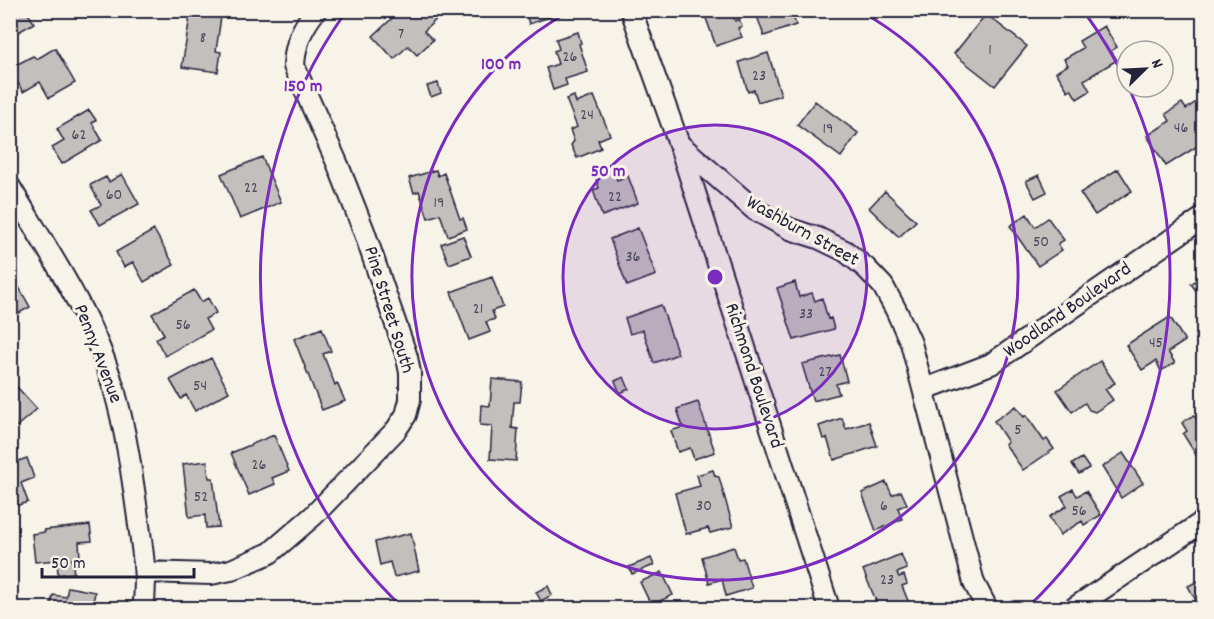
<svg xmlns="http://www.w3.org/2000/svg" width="1214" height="619" viewBox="0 0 1214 619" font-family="Dekko,sans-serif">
<rect width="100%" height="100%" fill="#f7f3e8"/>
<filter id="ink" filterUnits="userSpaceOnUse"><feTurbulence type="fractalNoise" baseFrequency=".0167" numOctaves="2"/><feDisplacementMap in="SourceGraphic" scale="12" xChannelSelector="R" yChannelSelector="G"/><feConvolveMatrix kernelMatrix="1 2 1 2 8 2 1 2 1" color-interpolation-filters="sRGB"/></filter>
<g filter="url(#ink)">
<!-- building -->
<path fill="#c2bfbd" stroke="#22223b" stroke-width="1.5" d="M10 10H26L34 23 10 37Z
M191 10H222L216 51 221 52 218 72 182 67Z
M401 10H446L424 31 433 40 417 55 408 46 394 59 373 36Z
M525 10H569L570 13 562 15 561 13 529 24Z
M703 10H731L735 21 739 19 742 26 738 28 742 37 716 46Z
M772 10H791L796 25 764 36 757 16Z
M986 14 1027 46 995 86 954 54Z
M1104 26 1117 47 1111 51 1117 60 1084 80 1090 91 1077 99 1071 89 1068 91 1056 72 1068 65 1064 59 1083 48 1079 41Z
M578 32 581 43 579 44 588 72 565 79 567 85 553 90 546 68 558 64 554 51 559 49 556 39Z
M55 48 75 83 49 98 40 82 23 92 10 68 33 56 37 59Z
M768 53 781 95 758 102 754 90 748 92 739 62Z
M438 83 441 93 431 97 427 86Z
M574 96 576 103 594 96 610 135 598 140 601 148 577 158 571 145 574 141 570 130 577 127 566 99Z
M1199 100 1204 106V142L1166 166 1147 136 1170 121 1166 114 1182 103 1186 109Z
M815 101 858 133 841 157 797 125Z
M89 110 96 120 92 123 102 140 62 164 52 148 64 141 57 129Z
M262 157 281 202 240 219 221 174Z
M613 169 617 180 628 176 638 203 602 216 593 190 599 188 595 175Z
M1118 169 1132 191 1095 215 1080 193Z
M436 170 438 176 444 173 460 219 463 218 467 229 448 236 440 214 428 218 419 191 414 193 409 178Z
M122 174 139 204 100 225 91 210 101 205 90 185 106 177 109 182Z
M1039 175 1047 192 1035 198 1026 181Z
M885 191 916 221 899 237 869 208Z
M1027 214 1035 227 1048 218 1064 240 1058 244 1062 250 1038 266 1010 226Z
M638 228 656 275 627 286 610 239Z
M154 230 174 265 144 282 133 262 124 267 116 252Z
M463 236 471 256 449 264 441 244Z
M10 271 30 307 10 318Z
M1204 275V301L1191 284Z
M492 277 503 307 492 311 495 319 486 322 490 332 469 340 451 292Z
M795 282 799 297 812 293 815 301 822 298 828 319 831 318 834 329 794 340 777 288Z
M194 290 201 302 208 298 216 313 205 319 211 330 165 356 156 339 164 334 152 314Z
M661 305 678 354 654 363 643 330 630 334 625 318Z
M1170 317 1185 341 1168 352 1175 363 1161 371 1156 361 1142 370 1126 345Z
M322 328 331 351 323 354 335 385 337 383 345 401 322 410 294 339Z
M840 355 847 381 836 384 839 394 813 401 802 364Z
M211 358 229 392 195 411 186 395 181 399 170 380Z
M1100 361 1115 383 1105 389 1113 400 1095 412 1089 410 1085 403 1072 412 1057 390Z
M624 377 629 389 620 393 615 381Z
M492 379 522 382 520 402H514L512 428 518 429 516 461 490 459 492 426 480 425 481 405 490 406Z
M17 387 37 409 10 432V393Z
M698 402 715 452 694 459 690 448 678 452 671 431 683 427 677 409Z
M1016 406 1024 417 1026 415 1044 441 1047 439 1054 449 1023 470 1005 444 1008 442 994 421Z
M1194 415 1199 423 1204 420V454L1198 458 1183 434 1187 431 1182 423Z
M842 418 846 429 869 422 877 446 834 460 827 438 823 439 819 426Z
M274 435 289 471 272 478 275 484 249 495 231 453Z
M1123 453 1143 483 1121 498 1102 467Z
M27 458 34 478 21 483 28 502 10 508V464Z
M1082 458 1089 468 1079 474 1072 464Z
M207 461 209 478H213L219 527 206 528 205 515 189 517 183 464Z
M713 470 715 476 719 477 733 527 710 533 708 528 686 534 675 493 700 486 697 475Z
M886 482 892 495 901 491 907 504 898 508 902 519 876 531 862 493Z
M1073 489 1077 496 1086 491 1101 515 1084 525 1082 521 1060 535 1049 517 1067 506 1061 496Z
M90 525 92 541 79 542 80 558 72 559 74 573 58 575 57 560 35 562 32 534 45 532 44 530Z
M411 533 419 571 394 577 390 562 380 565 375 542Z
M734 547 738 559 743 558 752 588 726 596 722 579 709 583 702 557Z
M901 554 907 569 897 573 899 577 904 575 907 584 902 586 909 603 911 602 914 608H879L863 570Z
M651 558 654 565 632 574 629 567Z
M662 572 673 595 651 605 640 582Z
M1204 578V608H1200L1188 586Z
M548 586 552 595 541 601 536 592Z
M68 587 95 592 92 608H50L53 595 66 597Z"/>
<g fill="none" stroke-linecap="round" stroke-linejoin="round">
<defs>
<path id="street" d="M631 10 679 144 755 210 790 229 818 238 845 251 866 268 883 286 896 310 911 343 974 583 987 608
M680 146 829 608
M10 187C48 251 93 316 114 389 126 431 132 475 138 518 142 548 148 579 143 608
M925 389 991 364 1204 217
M145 572 211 574 231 570 270 553 313 516 396 430 406 415 410 400V373L407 357 364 231 338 165 294 66C295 43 302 28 316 10
M1074 608 1204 521"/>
</defs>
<!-- street casing -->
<use href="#street" stroke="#22223b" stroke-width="24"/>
<!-- street -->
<use href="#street" stroke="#f7f3e8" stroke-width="20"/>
</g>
</g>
<!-- distance rings -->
<circle cx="715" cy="277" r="152" fill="#7b2cbf" fill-opacity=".12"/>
<g fill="none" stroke="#7b2cbf" stroke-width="3">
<circle cx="715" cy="277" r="152"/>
<path d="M860 11A303 303 0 1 1 570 11"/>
<path d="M402 607A455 455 0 0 1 345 13M1085 13A455 455 0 0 1 1126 81M1129 88A455 455 0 0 1 1028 607"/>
</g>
<g text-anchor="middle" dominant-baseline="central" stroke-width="6" stroke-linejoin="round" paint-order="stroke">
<!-- number labels -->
<g font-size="16" fill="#4a495c">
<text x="401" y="34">7</text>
<text x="203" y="38">8</text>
<text x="990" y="50">1</text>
<text x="570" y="57">26</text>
<text x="759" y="76">23</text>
<text x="587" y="115">24</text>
<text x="1181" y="128">46</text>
<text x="828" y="129">19</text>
<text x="79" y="135">62</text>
<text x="251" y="188">22</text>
<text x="114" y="195">60</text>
<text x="615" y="197">22</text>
<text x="439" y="203">19</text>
<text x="1041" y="242">50</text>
<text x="633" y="257">36</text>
<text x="478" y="309">21</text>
<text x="806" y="314">33</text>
<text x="183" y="325">56</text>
<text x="1156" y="343">45</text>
<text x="825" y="372">27</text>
<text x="200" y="386">54</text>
<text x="1018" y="430">5</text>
<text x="259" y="465">26</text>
<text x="201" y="497">52</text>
<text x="704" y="506">30</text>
<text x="884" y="506">6</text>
<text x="1079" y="511">56</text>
<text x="887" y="580">23</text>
</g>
<!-- street labels -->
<g font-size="20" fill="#22223b" stroke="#f7f3e8">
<text transform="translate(802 232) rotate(29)">Washburn Street</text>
<text transform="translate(388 310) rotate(73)">Pine Street South</text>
<text transform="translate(1068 311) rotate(-35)">Woodland Boulevard</text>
<text transform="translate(97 354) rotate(69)">Penny Avenue</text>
<text transform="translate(753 376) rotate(72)">Richmond Boulevard</text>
</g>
</g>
<circle cx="715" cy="277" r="9" fill="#7b2cbf" stroke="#f7f3e8" stroke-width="3"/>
<g font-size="18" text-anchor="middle" font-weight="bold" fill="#7b2cbf" stroke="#f7f3e8" stroke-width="6" stroke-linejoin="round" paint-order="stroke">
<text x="501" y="69">100 m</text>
<text x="303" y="91">150 m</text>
<text x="608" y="176">50 m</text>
</g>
<!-- margin -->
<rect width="1214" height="619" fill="none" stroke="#f7f3e8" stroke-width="36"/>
<rect x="18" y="18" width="1178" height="583" fill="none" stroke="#22223b" stroke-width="2" filter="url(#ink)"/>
<!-- north arrow -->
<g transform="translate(1145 69) rotate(66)"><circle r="28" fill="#f7f3e8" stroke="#a29fa3" stroke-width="1.5"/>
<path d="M0-4.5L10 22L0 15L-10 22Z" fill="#22223b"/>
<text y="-9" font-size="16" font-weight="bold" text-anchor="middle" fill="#22223b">N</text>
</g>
<!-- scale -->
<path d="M42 568v9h152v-9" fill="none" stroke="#22223b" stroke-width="3"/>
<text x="51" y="568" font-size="18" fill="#22223b" stroke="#f7f3e8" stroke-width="4.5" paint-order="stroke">50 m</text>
</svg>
